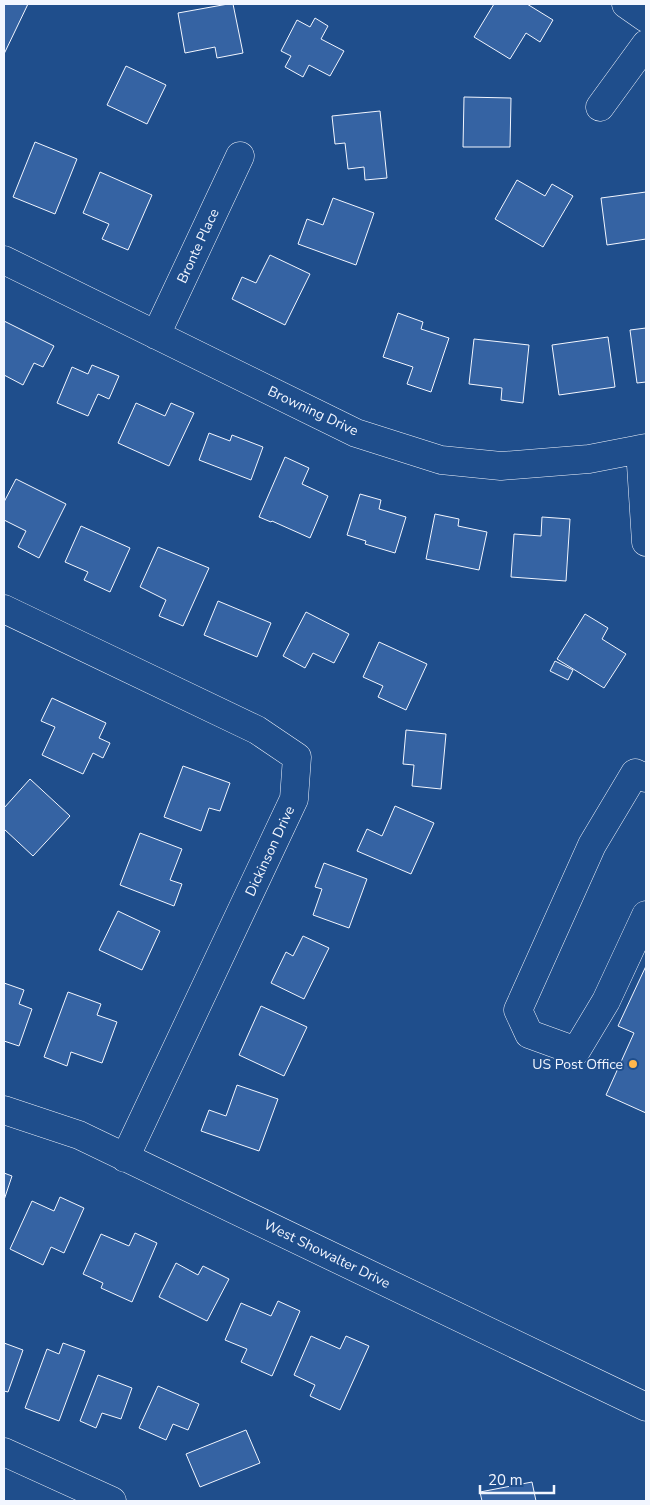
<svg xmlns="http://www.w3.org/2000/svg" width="650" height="1505" viewBox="0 0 650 1505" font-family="'Nunito Sans',sans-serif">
<rect width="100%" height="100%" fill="#1f4e8c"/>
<!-- building -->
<path fill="#3563a3" stroke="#f2f6ff" d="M4 4H28L4 54Z
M228 4H233L243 53 217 58 215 47 185 53 178 13Z
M494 4H527L553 20 540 42 526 33 510 59 474 37Z
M315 18 328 26 321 39 344 51 330 76 309 65 303 77 285 67 291 56 281 51 297 20 310 27Z
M126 66 166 85 147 124 107 105Z
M464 97 511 98 510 147H463Z
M380 111 387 178 365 180 364 167 348 169 345 143 335 144 332 116Z
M35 142 77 159 55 214 13 197Z
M100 172 152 195 128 250 102 239 109 224 83 213Z
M517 180 545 196 552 184 573 196 543 247 495 219Z
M646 192V239L607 245 601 198Z
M333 198 374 213 356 265 298 244 307 219 323 225Z
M270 255 310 274 285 325 232 299 242 277 256 283Z
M398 313 423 322 421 329 449 338 431 392 407 384 413 367 383 357Z
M4 321 54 346 43 367 34 363 23 385 4 375Z
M646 328V382L637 383 630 330Z
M608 337 615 387 559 395 552 345Z
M474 339 529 345 523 403 501 400 502 388 469 384Z
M92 365 119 376 109 399 98 394 88 416 57 403 72 367 88 374Z
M136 403 165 416 171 403 194 413 169 466 118 443Z
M209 433 230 441 232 435 263 447 251 480 199 460Z
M285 457 309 468 302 484 328 496 310 538 272 521 271 522 259 517Z
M16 479 66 504 39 558 18 547 26 531 4 520V502Z
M360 494 381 500 379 509 406 517 395 553 365 544 366 541 347 535Z
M435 514 459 519 458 526 487 532 479 570 426 559Z
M542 517 570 519 566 581 511 577 514 534 541 536Z
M81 526 130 548 110 592 84 580 88 572 65 562Z
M158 547 209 568 183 626 159 616 166 600 140 587Z
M218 601 271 623 257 657 204 635Z
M306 612 349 634 334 663 313 653 305 668 283 656Z
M585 614 608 628 602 639 626 654 604 688 557 659Z
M379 642 427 664 406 710 378 697 383 686 363 677Z
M555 661 573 670 568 680 550 671Z
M52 698 106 723 99 738 110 743 103 758 93 753 83 774 42 755 55 727 41 721Z
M406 730 446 734 441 789 412 786 414 765 403 764Z
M183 766 230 783 220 811 209 808 201 831 164 817Z
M30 779 70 816 33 856 4 829V808Z
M395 806 434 823 411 874 357 851 367 829 382 836Z
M140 833 182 849 170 880 182 884 174 906 120 885Z
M324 863 367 879 349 928 313 915 322 889 315 887Z
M118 911 160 931 142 970 99 950Z
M303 936 329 948 304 999 271 983 286 952 293 956Z
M646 966V1113L606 1095 634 1033 618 1026Z
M4 983 24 990 19 1004 32 1009 19 1046 4 1041Z
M68 992 101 1004 97 1015 117 1022 102 1063 71 1052 67 1066 44 1057Z
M261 1006 307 1027 284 1076 239 1055Z
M237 1085 278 1099 259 1151 201 1131 209 1110 226 1116Z
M4 1173 12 1176 4 1200Z
M60 1197 84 1208 64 1253 51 1247 43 1265 10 1249 32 1201 54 1211Z
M135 1233 157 1243 132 1302 101 1288 103 1283 83 1274 101 1234 129 1246Z
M176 1263 198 1275 203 1266 229 1279 207 1321 159 1297Z
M278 1301 300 1311 272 1376 241 1362 247 1349 225 1340 241 1303 271 1316Z
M311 1336 340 1349 346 1336 369 1346 340 1410 310 1396 315 1385 294 1375Z
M4 1343 23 1350 8 1392 4 1391Z
M63 1343 85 1351 59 1421 25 1408 47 1349 59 1354Z
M98 1375 132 1388 121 1419 102 1413 96 1428 80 1421Z
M158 1386 199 1404 188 1430 173 1424 166 1440 139 1428Z
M246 1430 260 1463 200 1487 186 1454Z
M532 1482 536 1501H482L480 1492Z"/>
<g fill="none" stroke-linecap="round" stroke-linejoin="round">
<defs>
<path id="minor" d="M626 4 646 18
M600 107 646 44
M4 260 356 433 441 460 501 466 589 459 646 448
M156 335 240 156
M640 449 646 542
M4 609 257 730 297 757 294 799 125 1158
M646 778 635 773 592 845 518 1010 529 1034 576 1051 606 1001 646 915
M4 1110 79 1135 646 1407
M4 1452 112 1501"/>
</defs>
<!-- minor casing -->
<use href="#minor" stroke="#f2f6ff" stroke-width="29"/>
<!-- minor -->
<use href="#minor" stroke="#1f4e8c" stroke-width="28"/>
</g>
<!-- markers -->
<circle fill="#ffb74d" stroke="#1f4e8c" stroke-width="2" cx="633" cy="1064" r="5"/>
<g text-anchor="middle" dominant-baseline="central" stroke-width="4" stroke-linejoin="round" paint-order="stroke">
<!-- street labels -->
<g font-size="14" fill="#f2f6ff" stroke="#1f4e8c">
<text transform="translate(198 246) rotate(-65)">Bronte Place</text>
<text transform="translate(313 411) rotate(25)">Browning Drive</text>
<text transform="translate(270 851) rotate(-65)">Dickinson Drive</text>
<text transform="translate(327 1254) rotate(26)">West Showalter Drive</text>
</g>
<!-- poi labels -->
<g font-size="14" fill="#f2f6ff" stroke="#1f4e8c" text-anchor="end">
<text x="623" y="1064">US Post Office</text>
</g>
</g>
<!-- border -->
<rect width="650" height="1505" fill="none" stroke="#f2f6ff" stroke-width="10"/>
<!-- scale -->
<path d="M480 1485v8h74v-8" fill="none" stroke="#f2f6ff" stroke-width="2.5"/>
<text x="488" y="1485" font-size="15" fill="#f2f6ff" stroke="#1f4e8c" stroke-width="4" paint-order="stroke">20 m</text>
</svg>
